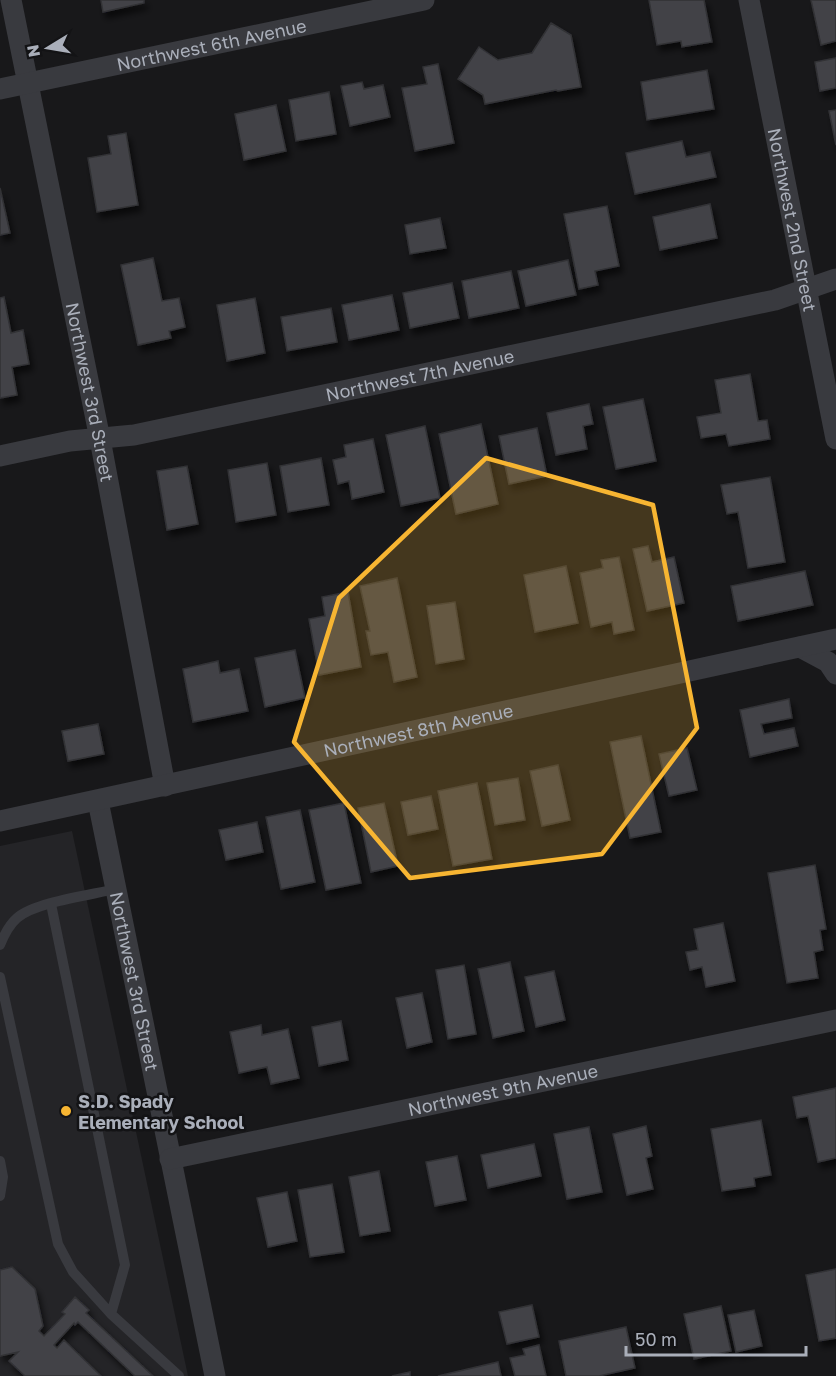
<svg xmlns="http://www.w3.org/2000/svg" width="836" height="1376" viewBox="0 0 836 1376" font-family="'Golos Text',sans-serif">
<defs>
<filter id="shadow"><feDropShadow dx="3.5" dy="6" stdDeviation="3" flood-color="#0009"/></filter>
</defs>
<rect width="100%" height="100%" fill="#18181a"/>
<!-- built -->
<path fill="#242427" d="M72 831 188 1376H0V846Z"/>
<!-- building -->
<path fill="#424347" stroke="#323236" stroke-width="1.5" filter="url(#shadow)" d="M101 0H144V3L103 12Z
M649 0H704L712 42 682 47 681 41 657 45Z
M811 0H836V41L821 45Z
M551 23 571 35 581 87 558 91 556 90 485 104 483 95 458 79 479 47 498 60 532 53Z
M836 58V88L820 91 815 62Z
M438 64 454 143 415 151 402 88 427 84 423 67Z
M707 70 714 109 647 120 641 82Z
M362 82 364 89 383 85 390 117 350 126 341 86Z
M329 92 336 134 296 141 289 100Z
M276 105 286 151 244 160 235 114Z
M836 110V145L829 111Z
M126 133 138 205 97 212 88 158 111 154 108 136Z
M682 141 686 157 710 152 716 177 635 194 626 153Z
M0 188 10 233 0 235Z
M710 204 717 238 660 250 653 217Z
M607 206 619 266 595 271 598 285 579 289 564 214Z
M440 218 446 248 410 254 405 225Z
M153 258 162 301 179 298 185 327 169 331 171 338 138 345 121 265Z
M568 260 576 295 526 306 518 271Z
M511 271 519 308 469 318 462 281Z
M452 283 459 318 410 328 403 293Z
M392 295 399 330 349 340 342 305Z
M4 297 11 333 23 330 29 364 12 367 17 395 0 398V298Z
M255 298 265 353 227 361 217 305Z
M331 308 337 342 287 351 281 317Z
M750 374 758 421 767 420 770 439 729 446 726 434 701 438 697 417 721 413 715 380Z
M643 399 656 461 616 469 603 407Z
M589 404 593 424 583 426 587 449 556 455 547 413Z
M481 424 498 504 456 514 439 434Z
M425 426 440 498 401 506 386 435Z
M537 428 547 476 509 484 499 436Z
M373 439 384 492 352 499 349 481 338 484 333 460 346 457 344 445Z
M321 458 329 505 288 512 280 466Z
M267 463 276 515 236 522 228 470Z
M187 466 198 524 167 530 157 471Z
M770 477 785 562 748 568 738 512 727 514 721 485Z
M648 546 652 562 674 557 684 603 647 611 633 549Z
M619 557 634 630 614 634 612 622 591 627 580 573 603 568 601 560Z
M566 566 578 623 535 632 524 575Z
M805 571 813 605 738 621 731 586Z
M397 578 417 677 394 682 388 652 371 655 366 631H370L360 586Z
M348 592 361 667 319 675 309 619 325 616 322 597Z
M455 602 464 659 436 664 427 606Z
M295 650 305 698 265 707 255 658Z
M218 661 220 673 239 669 248 711 193 722 183 669Z
M789 699 792 718 761 724 764 734 794 728 798 746 750 757 740 710Z
M98 724 104 754 68 761 62 731Z
M641 736 661 832 630 838 610 742Z
M687 748 697 790 669 796 659 754Z
M558 765 570 820 542 826 530 771Z
M518 778 525 820 495 825 487 783Z
M477 783 492 859 453 866 438 791Z
M431 796 438 829 408 835 401 802Z
M344 803 361 883 326 890 309 810Z
M384 803 398 866 371 872 358 808Z
M300 810 315 882 281 889 266 817Z
M257 822 263 852 226 860 219 830Z
M815 865 826 929 820 930 823 950 814 952 818 978 787 983 768 873Z
M723 923 735 981 706 987 702 967 690 970 686 952 698 950 694 929Z
M510 962 524 1031 493 1038 478 969Z
M464 965 476 1034 448 1039 436 970Z
M554 971 565 1020 536 1027 525 977Z
M422 993 432 1042 407 1048 396 998Z
M341 1021 348 1060 319 1066 312 1027Z
M261 1025 262 1035 288 1029 299 1078 271 1084 267 1067 239 1073 230 1032Z
M836 1088V1158L818 1162 808 1116 797 1118 793 1097Z
M761 1120 771 1175 754 1178 755 1186 722 1191 711 1129Z
M646 1126 652 1156 646 1158 653 1189 627 1195 613 1134Z
M589 1127 602 1192 567 1199 554 1134Z
M534 1144 541 1176 488 1188 481 1155Z
M457 1156 466 1200 435 1206 426 1162Z
M379 1171 390 1231 360 1236 349 1177Z
M332 1184 344 1252 310 1257 298 1190Z
M287 1192 297 1241 268 1247 257 1198Z
M12 1267 35 1289 43 1326 39 1331 44 1336 65 1314 62 1312 75 1297 89 1310 86 1313 153 1376H135L78 1322 75 1325 74 1323 54 1345 57 1348 64 1340 101 1376H25L9 1361 18 1352 0 1356V1270Z
M836 1269V1338L819 1341 806 1275Z
M532 1305 539 1337 507 1344 499 1312Z
M721 1306 731 1351 694 1359 684 1314Z
M754 1310 762 1346 736 1352 728 1315Z
M626 1327 635 1368 599 1376H566L559 1341Z
M539 1345 546 1376H515L510 1358 525 1355 523 1349Z
M498 1362 501 1376H438Z
M410 1372V1376H392Z"/>
<g fill="none" stroke-linecap="round" stroke-linejoin="round">
<!-- lane -->
<path stroke="#393a3f" stroke-width="10" d="M51 904 125 1265 111 1314
M0 945C4 935 9 925 17 918 35 902 91 895 116 889
M0 977 58 1244 73 1272 111 1314 179 1376
M0 1161 3 1177 0 1196"/>
<!-- street -->
<g stroke="#393a3f" stroke-width="21">
<path id="s1" d="M11 0 100 439 165 786"/>
<path id="s2" d="M749 0 836 439"/>
<path id="s3" d="M0 89 424 0"/>
<path id="s4" d="M0 456 70 441 134 435 775 300 836 279"/>
<path d="M800 647 828 662 836 674"/>
<path id="s5" d="M98 801 215 1376"/>
<path id="s6" d="M0 821 836 639"/>
<path id="s7" d="M170 1159 836 1020"/>
</g>
</g>
<!-- marked area -->
<path fill="#f7b532" fill-opacity="0.2" stroke="#f7b532" stroke-width="4.5" stroke-linejoin="round" d="M486 458 653 505 697 728 602 854 410 878 294 742 339 598Z"/>
<!-- markers -->
<circle fill="#f7b532" stroke="#131315" stroke-width="2" cx="66" cy="1111" r="6"/>
<g text-anchor="middle" dominant-baseline="central" stroke-width="5" stroke-linejoin="round" paint-order="stroke">
<!-- street labels -->
<g font-size="18" fill="#aaafba" stroke="#131315">
<text stroke="none"><textPath href="#s3" startOffset="216">Northwest 6th Avenue</textPath></text>
<text stroke="none"><textPath href="#s2" startOffset="224">Northwest 2nd Street</textPath></text>
<text stroke="none"><textPath href="#s4" startOffset="428">Northwest 7th Avenue</textPath></text>
<text stroke="none"><textPath href="#s1" startOffset="400">Northwest 3rd Street</textPath></text>
<text stroke="none"><textPath href="#s6" startOffset="428">Northwest 8th Avenue</textPath></text>
<text stroke="none"><textPath href="#s5" startOffset="184">Northwest 3rd Street</textPath></text>
<text stroke="none"><textPath href="#s7" startOffset="340">Northwest 9th Avenue</textPath></text>
</g>
<!-- poi labels -->
<g font-size="18" font-weight="bold" fill="#aaafba" stroke="#131315" text-anchor="start">
<text x="78" y="1101">S.D. Spady<tspan x="78" dy="21">Elementary School</tspan></text>
</g>
</g>
<!-- north arrow -->
<g transform="translate(48 48) rotate(259)" stroke="#131315" stroke-width="4.5" paint-order="stroke">
<path d="M0-4.5L10 22L0 15L-10 22Z" fill="#aaafba"/>
<text y="-9" font-size="16" font-weight="bold" text-anchor="middle" fill="#aaafba">N</text>
</g>
<!-- scale -->
<path d="M626 1346v9h180v-9" fill="none" stroke="#aaafba" stroke-width="3"/>
<text x="635" y="1346" font-size="18" fill="#aaafba" stroke="#131315" stroke-width="4.5" paint-order="stroke">50 m</text>
</svg>
